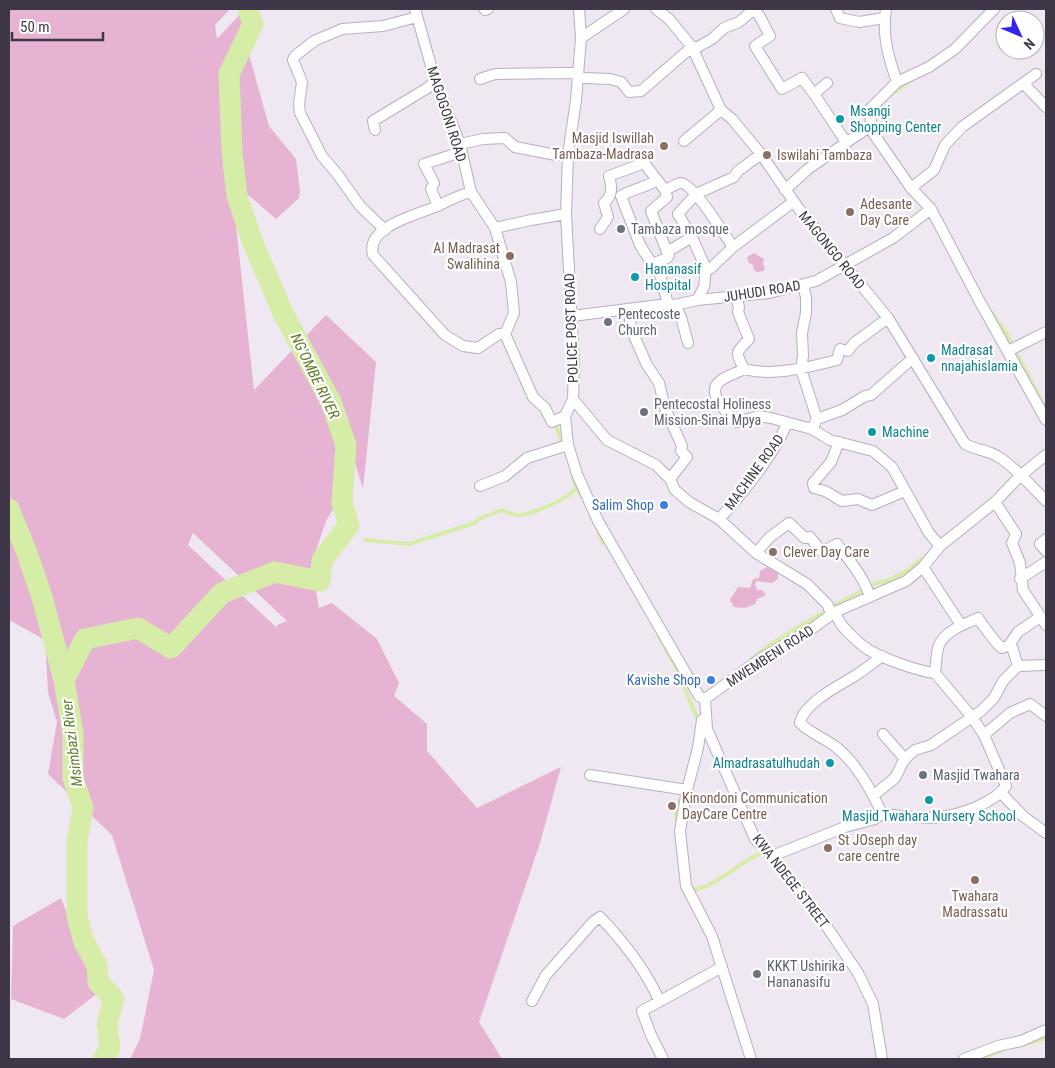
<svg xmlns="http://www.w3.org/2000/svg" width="1055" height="1068" viewBox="0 0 1055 1068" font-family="'Roboto Condensed',sans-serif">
<rect width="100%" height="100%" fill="#efe8f3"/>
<!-- green -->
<path fill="#e6b3d2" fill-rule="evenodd" d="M9 9H230L215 25 217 39 245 9H251L248 51 269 126 296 159 300 191 299 198 276 219 231 180 254 390 326 315 376 362 363 489 352 453 351 480 326 521 311 565 319 608 332 603 377 639 399 683 394 696 427 724V751L477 808 561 767 540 843 479 1022 502 1059H130L140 1039 154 970 112 835 48 774 57 722 48 692 45 640 9 620ZM193 533 287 621 277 625V628L188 545Z
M754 253 764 259 763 264 765 268 763 271 757 272 754 270 753 265 748 262 747 257Z
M769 566 774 567 778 574V579L772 583 757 581 755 584 757 590H762L766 595 757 599 755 604 745 608 734 607 730 600 738 587 750 588 753 579 759 578 760 571Z
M61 898 98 993 64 1019 11 999 13 926Z"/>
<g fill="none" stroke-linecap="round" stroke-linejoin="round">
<!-- stream -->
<path stroke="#d6eda8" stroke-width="4" d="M888 97 913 79
M991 312 1004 329 1045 408
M556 425 562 444
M572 474 576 487 582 497
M598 531 603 543 608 542 609 543
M365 540 409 544 475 523 479 519 501 510C507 512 515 516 520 515 532 514 572 498 576 487
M835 605 877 583 887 581 899 575 908 570 928 554
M659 637 676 667 699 723
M751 659 771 644 829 609
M677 823 676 813 681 798
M690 890C715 890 740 859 765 852
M1022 1045 1046 1038
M981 1059 1005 1049"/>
<!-- river -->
<path stroke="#d6eda8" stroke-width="21" d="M9 509 27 553 42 597 64 680 73 733V778L83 808 77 841V916L84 942 97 965 98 982 114 999 107 1024 110 1048 103 1059
M64 680 85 639 138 628 171 648 222 593 275 572 320 581 322 560 349 525 342 503 346 445 331 402 283 313 253 243 237 196 232 152 229 74 253 24 248 9"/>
<defs>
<path id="minor" d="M415 9 435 80 460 144 471 192 495 228 511 282 514 313 505 334 533 397 545 408 552 422 565 416
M579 9 581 38 576 100 568 155 566 214 574 364 573 399 565 416 568 445 577 474 598 521 699 696 705 699
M656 9 669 19 692 47 721 110 732 119 761 154 799 209 888 318 965 444C976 450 987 450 997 456 1011 463 1034 489 1046 501
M836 9 840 18 859 22 884 18
M886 9C882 36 888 56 897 82L870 109 871 125 869 127 911 188 931 209 980 302 1046 420
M485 10 488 9
M753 10 759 15 770 36 755 46 782 89 802 78 814 94
M581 38 624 9
M480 79 495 74 572 73 584 78 610 79 621 82 629 92 641 91 692 47H698L712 39 724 28 739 22 753 10 752 9
M897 82 929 67 955 49 994 9
M827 83 814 94 846 142
M1024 84 1046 107
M375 130 373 121 429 87 435 80
M684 141 721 110
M460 144 483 139 505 138 515 147 556 155H568
M657 180C645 188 632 189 621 196L640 245 652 264 659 271 668 304
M911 188 934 170 945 145 962 127 1036 74
M665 190 667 197 651 211 667 252
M785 190 808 169 869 127
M471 192C458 195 447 202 435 207 416 215 365 227 373 255L445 335 463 346 478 348 499 334H505
M438 206 431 189 434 183 424 164 461 152
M495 228 531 220 566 214
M600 229 608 217 604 203C613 195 612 187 609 176L644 163 665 190C670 188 676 184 680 183 693 182 725 236 733 247L793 202
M385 230 360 206 338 175 322 156 300 113 299 104 302 82 293 60 295 56 314 41 342 29 383 26 417 17
M652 264 667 258 669 255 667 252 692 237
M706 269 692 237 678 214 696 194 734 177 738 171 761 154
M803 286 806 297V313L802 333 803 356 801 369 817 419 812 429
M736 297 739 307 738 312 749 339C737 353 734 350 744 369
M697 300 704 287 706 269H710L733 247
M675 305 681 317 688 343
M629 309 631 329 647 365 659 383 665 408 682 446 681 451 687 457 670 479
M572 316 668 304 675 305 697 300 769 293 816 281 893 238 931 209
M888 318 854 343 848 351 840 349 837 360C809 367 773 377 744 369 737 373 725 376 719 382 706 394 728 414 737 422L759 416 771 418 812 429 830 440 873 451 892 467 929 533 940 546
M1008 351 1046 332
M573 399 607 440 656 465 670 479 675 490 689 502 719 519 756 553 807 584 828 605 829 609C836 613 837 617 841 624 846 631 856 640 863 646 877 657 917 671 935 673L972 717 984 735 1006 786C994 803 960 815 940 817 922 820 901 815 882 814L875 819 845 827 772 856
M817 419 842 410 865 396 871 395 913 358
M839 442 831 462 813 483 814 488 825 491 842 501 858 499 872 505 905 491
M480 486 505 476 527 458 568 445
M995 502 1016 534 1012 543 1020 563 1023 590 1046 625
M719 519C742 495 775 453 787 423
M1046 539 1040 544 1046 551
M756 553 770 537 789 523 805 538 810 537 821 551H824L837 544C849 560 864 577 870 597
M923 567 961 625
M1020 579 1046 562
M1009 645 1018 632 1040 617
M882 656C873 663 863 671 853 677 838 686 803 704 800 723 810 733 824 738 836 747 857 764 871 789 882 814
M935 673C936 665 936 653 939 645 945 631 965 624 978 618 982 624 997 645 1002 648L1009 645 1012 647 1018 666
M705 699 760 659 813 628 835 612 906 581 923 567 940 546 995 502 1020 476 1046 455
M705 699 707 729 755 839 772 856 825 924 858 973 873 1004 882 1059
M702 720 698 748 687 790 680 831 686 886 712 936 751 1059
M883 734 905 759
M984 735 1010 713 1030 704 1046 716
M590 775 687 790
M1001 793 1023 816 1046 833
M874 795 895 778 903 762 908 756 915 750 931 745 981 711 994 698 1003 681 1018 666 1046 665
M532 1001 546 975 593 922 600 917C624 942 645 969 659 1000
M663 1059 651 1035 642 1011 722 967
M964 1059 998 1046 1021 1041 1046 1030"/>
</defs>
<!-- minor casing -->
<use href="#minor" stroke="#b9aec1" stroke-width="12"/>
<!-- minor -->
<use href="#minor" stroke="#fff" stroke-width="10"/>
</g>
<!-- markers -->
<g fill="#0f9aa8" stroke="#fff" stroke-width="2">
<circle cx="840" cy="119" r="5"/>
<circle cx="635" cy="277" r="5"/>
<circle cx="931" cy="358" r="5"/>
<circle cx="872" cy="432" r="5"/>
<circle cx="830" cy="763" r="5"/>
<circle cx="929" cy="800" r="5"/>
</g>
<g fill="#8d6e63" stroke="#fff" stroke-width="2">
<circle cx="664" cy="146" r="5"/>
<circle cx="767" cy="155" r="5"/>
<circle cx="850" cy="212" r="5"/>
<circle cx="510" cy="256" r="5"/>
<circle cx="773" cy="552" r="5"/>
<circle cx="672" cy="806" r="5"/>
<circle cx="828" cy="848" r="5"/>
<circle cx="975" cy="880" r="5"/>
</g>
<g fill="#6b7280" stroke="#fff" stroke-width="2">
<circle cx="621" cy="229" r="5"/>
<circle cx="608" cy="322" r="5"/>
<circle cx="644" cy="412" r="5"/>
<circle cx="923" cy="775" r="5"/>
<circle cx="757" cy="974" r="5"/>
</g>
<g fill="#3f7fe0" stroke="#fff" stroke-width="2">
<circle cx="664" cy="505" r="5"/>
<circle cx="711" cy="680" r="5"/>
</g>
<g text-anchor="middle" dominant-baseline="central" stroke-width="4.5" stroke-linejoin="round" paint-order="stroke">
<!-- culture labels -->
<g font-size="14" fill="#0d838f" stroke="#fff" text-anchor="start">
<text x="850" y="111">Msangi<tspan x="850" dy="16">Shopping Center</tspan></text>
<text x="645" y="269">Hananasif<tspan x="645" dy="16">Hospital</tspan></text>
<text x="941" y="350">Madrasat<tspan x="941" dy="16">nnajahislamia</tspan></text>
<text x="882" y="432">Machine</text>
<text x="820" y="763" text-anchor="end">Almadrasatulhudah</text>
<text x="929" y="816" text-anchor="middle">Masjid Twahara Nursery School</text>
</g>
<!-- street labels -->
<g font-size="14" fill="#3f3747" stroke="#fff">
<text transform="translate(447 114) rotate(72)">MAGOGONI ROAD</text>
<text transform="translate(832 250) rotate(51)">MAGONGO ROAD</text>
<text transform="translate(762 291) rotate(-9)">JUHUDI ROAD</text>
<text transform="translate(571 328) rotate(-92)">POLICE POST ROAD</text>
<text transform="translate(754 472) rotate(-54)">MACHINE ROAD</text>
<text transform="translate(770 656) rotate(-33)">MWEMBENI ROAD</text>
<text transform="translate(791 881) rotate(52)">KWA NDEGE STREET</text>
</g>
<!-- education labels -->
<g font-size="14" fill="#785e54" stroke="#fff" text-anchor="start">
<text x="654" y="138" text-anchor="end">Masjid Iswillah<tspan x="654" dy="16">Tambaza-Madrasa</tspan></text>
<text x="777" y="155">Iswilahi Tambaza</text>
<text x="860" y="204">Adesante<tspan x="860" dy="16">Day Care</tspan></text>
<text x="500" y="248" text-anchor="end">Al Madrasat<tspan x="500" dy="16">Swalihina</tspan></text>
<text x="783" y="552">Clever Day Care</text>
<text x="682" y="798">Kinondoni Communication<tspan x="682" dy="16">DayCare Centre</tspan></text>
<text x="838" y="840">St JOseph day<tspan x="838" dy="16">care centre</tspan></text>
<text x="975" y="896" text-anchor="middle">Twahara<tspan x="975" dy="16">Madrassatu</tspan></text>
</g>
<!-- worship labels -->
<g font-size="14" fill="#5b616d" stroke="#fff" text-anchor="start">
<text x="631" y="229">Tambaza mosque</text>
<text x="618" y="314">Pentecoste<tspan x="618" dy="16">Church</tspan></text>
<text x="654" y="404">Pentecostal Holiness<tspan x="654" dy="16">Mission-Sinai Mpya</tspan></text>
<text x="933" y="775">Masjid Twahara</text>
<text x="767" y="966">KKKT Ushirika<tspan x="767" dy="16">Hananasifu</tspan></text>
</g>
<!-- shop labels -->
<g font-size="14" fill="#366cbe" stroke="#fff" text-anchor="end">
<text x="654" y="505">Salim Shop</text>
<text x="701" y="680">Kavishe Shop</text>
</g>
<!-- water labels -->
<g font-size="15" font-style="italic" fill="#617f2a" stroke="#fff">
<text transform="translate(315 376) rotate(64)">NG'OMBE RIVER</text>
<text transform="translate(72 743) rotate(-97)">Msimbazi River</text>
</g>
</g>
<!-- border -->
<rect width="1055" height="1068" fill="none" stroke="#3f3747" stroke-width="20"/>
<!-- north arrow -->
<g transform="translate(1020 35) rotate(134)"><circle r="24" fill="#ffffff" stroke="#b2afb5"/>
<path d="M0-4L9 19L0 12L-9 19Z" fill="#3323f0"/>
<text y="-8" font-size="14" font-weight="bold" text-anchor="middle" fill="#3f3747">N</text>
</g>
<!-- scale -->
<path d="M12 32v8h91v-8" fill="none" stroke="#3f3747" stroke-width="2.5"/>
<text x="20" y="32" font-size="15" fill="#3f3747" stroke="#ffffff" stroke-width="4" paint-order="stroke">50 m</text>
</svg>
